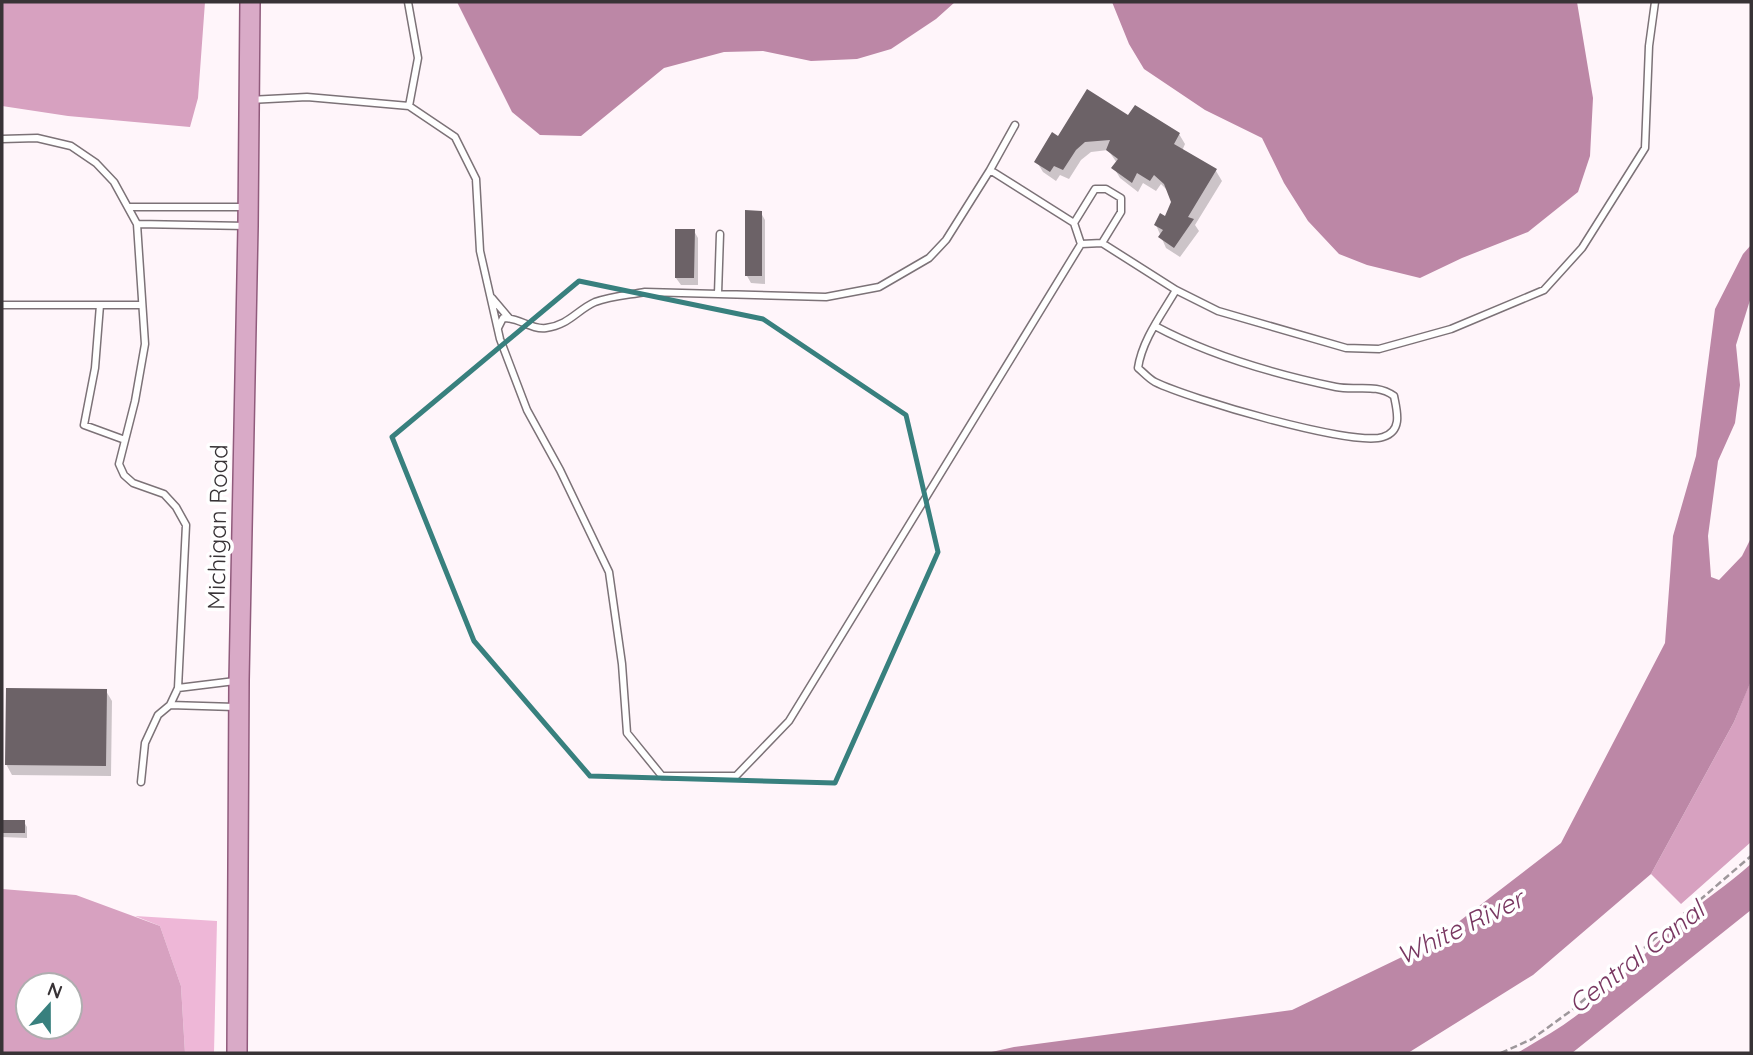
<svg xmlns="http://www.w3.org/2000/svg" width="1753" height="1055" viewBox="0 0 1753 1055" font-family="Quicksand,sans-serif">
<rect width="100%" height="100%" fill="#fff5fa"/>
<!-- green -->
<path fill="#eeb7d7" d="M135 916 217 921 214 1053H185L181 986 160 926Z"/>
<!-- forest -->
<path fill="#d7a1c0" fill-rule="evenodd" d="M2 2H205L198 98 190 127 68 116 2 106Z
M1751 680V842L1681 904 1651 874 1734 722Z
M2 889 76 895 160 926 181 986 185 1053H2ZM28 985H70V1027H28Z"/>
<!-- water -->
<path fill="#bc87a6" d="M457 2H955L936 19 891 49 857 59 811 61 763 51 724 52 664 68 581 136 540 135 512 112Z
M1112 2H1577L1593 98 1590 156 1578 192 1528 232 1462 258 1420 278 1367 265 1339 254 1308 221 1284 183 1262 138 1205 110 1144 69 1129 44Z
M1751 245V297L1736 345 1740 385 1735 423 1718 461 1708 536 1711 577 1719 580 1742 556 1751 538V681L1734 722 1651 874 1533 975 1408 1053H987L1014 1047 1292 1010 1431 943 1561 843 1665 643 1673 536 1696 456 1715 309 1743 254Z
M1751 864V910L1572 1053H1517C1539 1040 1561 1028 1581 1012 1616 984 1647 951 1680 921 1703 900 1728 885 1751 864Z"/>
<!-- shadow -->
<path fill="#0003" d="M1128 117 1179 134 1185 144 1182 151 1216 171 1222 181 1195 225 1199 231 1180 257 1166 248 1156 225 1165 218 1173 202 1169 192 1161 184 1156 191 1143 183 1138 192 1120 178 1114 168 1117 163 1108 150 1091 152 1081 160 1069 179 1060 175 1056 181 1043 172 1037 162 1058 139Z
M761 213 765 220V284L751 283 747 276Z
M694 231 698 238V285H681L676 278Z
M106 691 112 701 111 776 12 775 6 764Z
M2 822H24L27 827V838L2 837Z"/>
<!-- building -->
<path fill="#6c6267" d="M1087 89 1128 115 1135 105 1180 133 1174 144 1217 169 1188 217 1194 219 1174 248 1158 237 1163 230 1154 225 1160 213 1165 216 1171 202 1164 184 1154 175 1150 181 1137 173 1132 183 1111 168 1118 159 1106 150 1110 140 1085 142 1076 150 1063 170 1054 166 1050 172 1034 162 1052 132 1058 136Z
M745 210 762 211V276H745Z
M675 229H695L694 278H675Z
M6 688 107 689 106 766 5 765Z
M2 820H25V833H2Z"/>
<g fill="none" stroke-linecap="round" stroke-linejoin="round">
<defs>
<path id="lane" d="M408 2 418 58 409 106
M251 100 307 97 409 106 455 137 476 179 480 251 500 339 527 410 560 470 609 572 622 664 627 733 662 776H736L789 721 1081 244 1102 243 1176 290 1218 311 1346 348 1379 349 1451 329 1544 290 1582 248 1645 148 1649 46 1655 2
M2 139 37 138 71 146 96 163 114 182 137 224 145 344 135 401 119 464 124 475 133 483 164 494 176 507 186 525 178 688 235 681
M990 170 1015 125
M128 207H245
M1074 223 1095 189H1106L1121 198V212L1102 243
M137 224 247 226
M718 294 720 234
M492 298 509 318
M2 305H142
M100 305 95 368 84 425 125 440
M1155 326C1211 356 1274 374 1336 387 1356 391 1376 383 1394 396 1397 411 1403 431 1383 437 1352 447 1187 398 1155 382 1149 379 1143 372 1138 368 1142 340 1162 314 1176 290
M498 328 503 318C518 317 531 330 546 328 569 325 577 310 595 302 611 296 629 295 645 292L826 297 879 287 929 258 946 240 990 170 1074 223 1081 244
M170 705 235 707
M141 782 145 743 158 715 170 705 178 688"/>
<path id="primary" d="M237 1053 239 681 248 226 250 2"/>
</defs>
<!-- lane casing -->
<use href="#lane" stroke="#7c7277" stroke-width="9"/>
<!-- primary casing -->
<use href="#primary" stroke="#905b7c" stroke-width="22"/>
<!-- path -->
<path stroke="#9e979b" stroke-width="2.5" stroke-dasharray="7 3.5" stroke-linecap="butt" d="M1501 1053 1532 1039 1572 1010 1751 856"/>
<!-- lane -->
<use href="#lane" stroke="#fff" stroke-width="6"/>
<!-- primary -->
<use href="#primary" stroke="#d9aac7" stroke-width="19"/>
</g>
<!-- marked area -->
<path fill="none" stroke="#38807e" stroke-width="5" stroke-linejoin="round" d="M579 281 763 319 906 415 938 552 835 783 590 776 474 641 392 437Z"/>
<g text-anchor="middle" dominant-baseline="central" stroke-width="7" stroke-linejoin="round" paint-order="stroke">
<!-- street labels -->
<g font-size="24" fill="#383336" stroke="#fff">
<text transform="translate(217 527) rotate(-89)">Michigan Road</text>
</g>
<!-- water labels -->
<g font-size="26" font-style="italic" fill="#793761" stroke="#fff">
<text transform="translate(1460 927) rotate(-26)">White River</text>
<text transform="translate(1636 957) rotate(-38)">Central Canal</text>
</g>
</g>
<!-- border -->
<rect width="1753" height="1055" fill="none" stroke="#383336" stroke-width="7"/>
<!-- north arrow -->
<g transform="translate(49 1006) rotate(21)"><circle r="33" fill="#ffffff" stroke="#afadaf" stroke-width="2"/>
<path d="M0-5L12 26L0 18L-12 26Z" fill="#38807e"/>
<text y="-10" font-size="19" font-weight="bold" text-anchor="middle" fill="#383336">N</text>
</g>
</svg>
